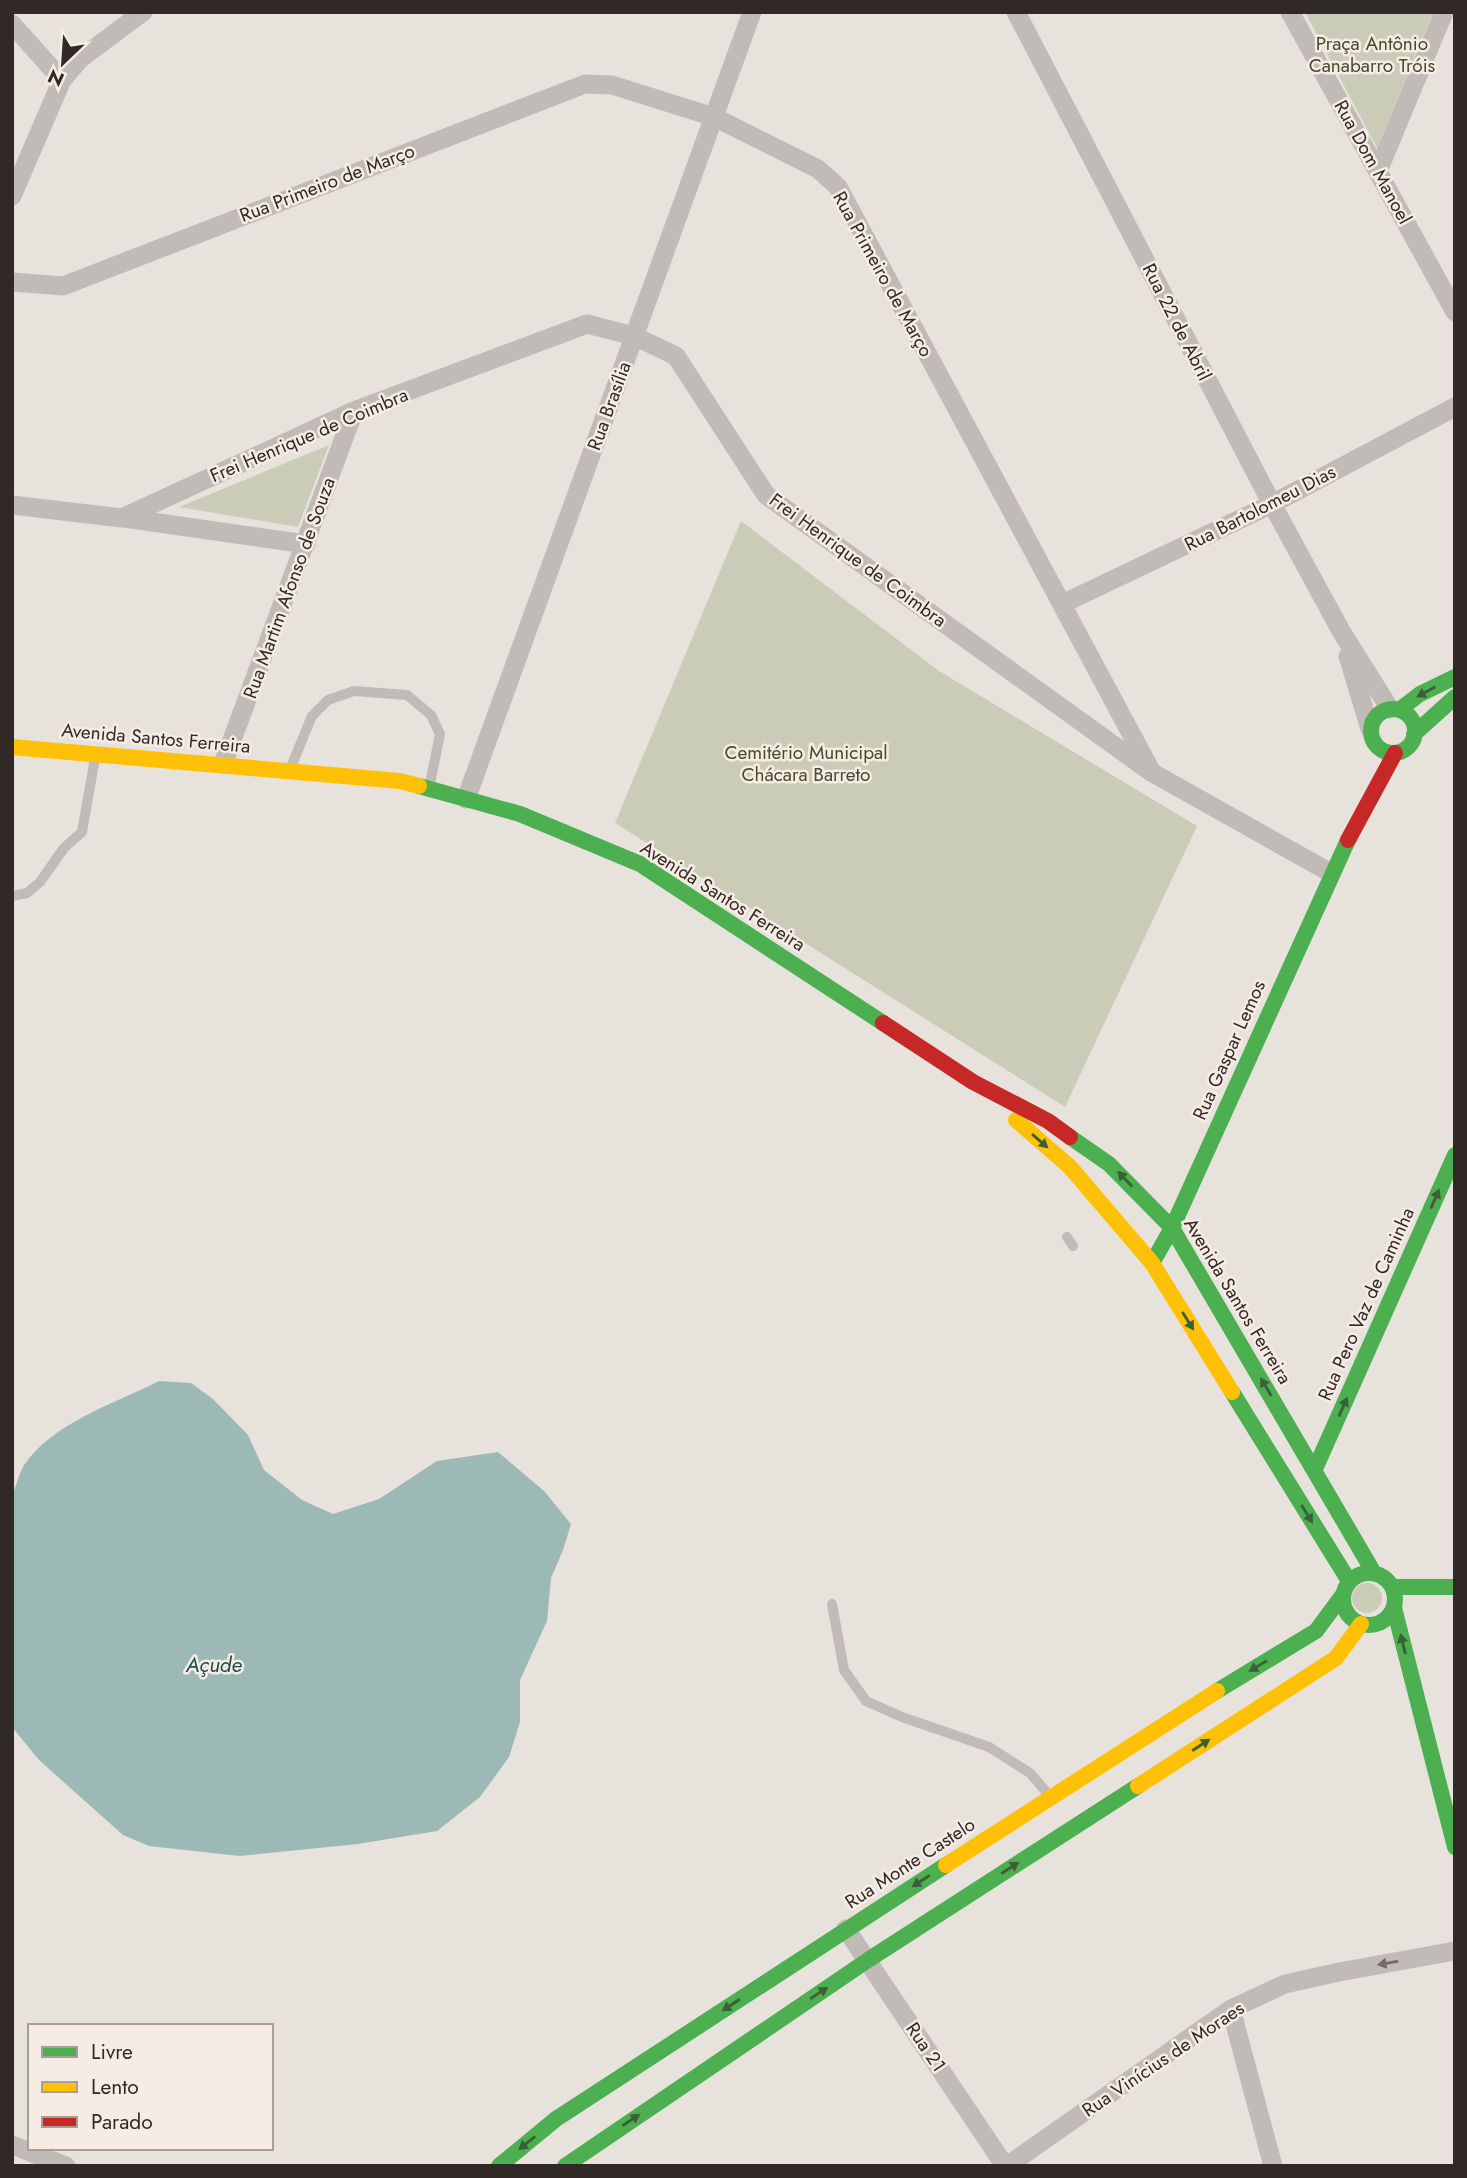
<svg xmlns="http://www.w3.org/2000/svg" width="1467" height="2178" viewBox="0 0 1467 2178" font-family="Jost,sans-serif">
<rect width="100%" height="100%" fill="#e8e2dd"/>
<!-- green -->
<path fill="#caccb8" d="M1305 12H1433L1377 148Z
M329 445 298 527 179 507Z
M741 521 939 671 1197 826 1065 1107 615 823Z
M1352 1598a15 15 0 1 1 30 0a15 15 0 1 1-30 0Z"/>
<!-- water -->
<path fill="#9cb9b6" d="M159 1381 191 1383 213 1399 248 1435 264 1470 302 1500 333 1514 379 1499 437 1461 498 1452 544 1491 571 1524 563 1550 551 1578 547 1621 520 1680V1722L509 1757 480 1797 437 1831 358 1844 240 1856 149 1846 123 1835 39 1760 12 1727V1496C16 1486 19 1474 24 1465 54 1422 114 1404 159 1381Z"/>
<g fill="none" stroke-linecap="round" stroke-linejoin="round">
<!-- lane -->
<path stroke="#c1bbb7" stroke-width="10" d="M291 767 312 716 328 700 354 691 407 695 431 715 440 734 430 784
M12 896 27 893 40 882 64 848 82 832 95 758
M1067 1237 1073 1246
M832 1604 844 1670 866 1701 902 1717 989 1747 1030 1773 1048 1794"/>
<!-- street -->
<path stroke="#c1bbb7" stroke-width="19" d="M1016 12 1272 504 1341 631 1390 709
M1290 12 1455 312
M12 24 62 80
M1378 171 1444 12
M12 196 62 80 80 59 143 12
M12 282 63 286 585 84 612 85 714 117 818 169 838 187 1149 767
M12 505 122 518 354 411 587 324 634 336 676 356 766 495 1151 772 1331 873
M124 518 306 544
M1062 604 1272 504 1455 407
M1348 656 1370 729
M223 764 354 411
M466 799 752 12
M846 1929 1005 2166
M1231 2009 1273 2166
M12 2145 66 2166
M1007 2166 1231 2009 1285 1984 1339 1972 1455 1951"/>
<!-- fast -->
<path stroke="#4caf50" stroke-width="16" d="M1371 731a22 22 0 1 1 44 0a22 22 0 1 1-44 0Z
M1399 710 1420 694 1455 677
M1414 734 1455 697
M419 786 520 814 640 864 883 1023
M1070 1137 1109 1164 1172 1228 1374 1573
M1152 1263 1172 1228 1348 840
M1232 1392 1349 1581
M1315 1469 1455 1155
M1343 1599a26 26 0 1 1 52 0a26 26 0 1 1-52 0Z
M1393 1587H1455
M1394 1608 1455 1847
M1217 1691 1316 1631 1342 1596
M499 2166 556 2119 946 1865
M565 2166 868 1960 1138 1786"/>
<!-- slow -->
<path stroke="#ffc107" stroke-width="16" d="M12 747 400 781 419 786
M1016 1120 1070 1167 1152 1263 1232 1392
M1138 1786 1336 1658 1361 1624
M946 1865 1217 1691"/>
<!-- jam -->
<path stroke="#c62828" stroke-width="16" d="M1348 840 1395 753
M883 1023 973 1082 1048 1121 1070 1137"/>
</g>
<!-- one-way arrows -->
<defs><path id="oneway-solid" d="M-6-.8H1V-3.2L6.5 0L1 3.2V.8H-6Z" transform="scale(1.75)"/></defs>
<g fill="#3c5f37">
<use href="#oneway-solid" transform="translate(1426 692) rotate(151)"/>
<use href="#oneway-solid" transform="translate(1040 1141) rotate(41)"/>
<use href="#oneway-solid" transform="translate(1125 1179) rotate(-134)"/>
<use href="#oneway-solid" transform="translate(1435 1199) rotate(-66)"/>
<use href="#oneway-solid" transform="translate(1188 1321) rotate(58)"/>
<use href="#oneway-solid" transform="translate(1266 1387) rotate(-121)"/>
<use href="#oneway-solid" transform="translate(1343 1407) rotate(-66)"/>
<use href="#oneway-solid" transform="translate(1307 1514) rotate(58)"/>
<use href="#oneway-solid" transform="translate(1403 1644) rotate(-104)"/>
<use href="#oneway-solid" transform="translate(1258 1666) rotate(149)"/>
<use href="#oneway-solid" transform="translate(1201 1745) rotate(-33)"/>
<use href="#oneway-solid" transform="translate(1010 1868) rotate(-33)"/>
<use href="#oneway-solid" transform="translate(921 1881) rotate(147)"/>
<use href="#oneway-solid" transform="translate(819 1993) rotate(-34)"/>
<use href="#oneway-solid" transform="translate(731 2005) rotate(147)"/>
<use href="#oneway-solid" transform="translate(631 2120) rotate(-34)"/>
<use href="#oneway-solid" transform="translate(527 2143) rotate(141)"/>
</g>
<use fill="#726b67" href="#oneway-solid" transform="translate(1388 1963) rotate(170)"/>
<g text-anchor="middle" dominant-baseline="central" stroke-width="5" stroke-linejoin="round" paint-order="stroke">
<!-- park labels -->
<g font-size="19" fill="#434c2d" stroke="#f6ece4">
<text x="1372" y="43">Praça Antônio<tspan x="1372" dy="22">Canabarro Tróis</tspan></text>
<text x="806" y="752">Cemitério Municipal<tspan x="806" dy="22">Chácara Barreto</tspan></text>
</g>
<!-- street labels -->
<g font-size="19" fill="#312926" stroke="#f6ece4">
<text transform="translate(1373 162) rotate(61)">Rua Dom Manoel</text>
<text transform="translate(327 183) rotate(-21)">Rua Primeiro de Março</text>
<text transform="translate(883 274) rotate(61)">Rua Primeiro de Março</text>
<text transform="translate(1177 322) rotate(63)">Rua 22 de Abril</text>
<text transform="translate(609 406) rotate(-70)">Rua Brasília</text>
<text transform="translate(309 435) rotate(-23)">Frei Henrique de Coimbra</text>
<text transform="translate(1260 508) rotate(-27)">Rua Bartolomeu Dias</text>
<text transform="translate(858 560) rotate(36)">Frei Henrique de Coimbra</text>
<text transform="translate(289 588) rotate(-70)">Rua Martim Afonso de Souza</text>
<text transform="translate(156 738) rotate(5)">Avenida Santos Ferreira</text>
<text transform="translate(723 896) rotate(32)">Avenida Santos Ferreira</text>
<text transform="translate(1229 1050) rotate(-66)">Rua Gaspar Lemos</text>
<text transform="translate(1238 1301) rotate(59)">Avenida Santos Ferreira</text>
<text transform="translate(1366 1304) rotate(-66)">Rua Pero Vaz de Caminha</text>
<text transform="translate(910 1863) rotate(-33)">Rua Monte Castelo</text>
<text transform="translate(926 2047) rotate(56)">Rua 21</text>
<text transform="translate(1163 2059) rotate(-34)">Rua Vinícius de Moraes</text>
</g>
<!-- water labels -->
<g font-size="21" font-style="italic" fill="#204d4d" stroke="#f6ece4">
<text x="214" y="1665">Açude</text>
</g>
</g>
<!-- border -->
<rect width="1467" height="2178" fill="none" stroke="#312926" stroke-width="28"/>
<!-- legend -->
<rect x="28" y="2024" width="245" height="126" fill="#f6ece4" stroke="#a79e98" stroke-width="2"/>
<rect x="42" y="2047" width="35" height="10" fill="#4caf50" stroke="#a79e98" stroke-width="2"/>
<text x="91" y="2059" font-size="21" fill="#312926">Livre</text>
<rect x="42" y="2082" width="35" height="10" fill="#ffc107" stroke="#a79e98" stroke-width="2"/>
<text x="91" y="2094" font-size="21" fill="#312926">Lento</text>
<rect x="42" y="2117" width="35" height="10" fill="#c62828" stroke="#a79e98" stroke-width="2"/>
<text x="91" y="2129" font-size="21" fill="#312926">Parado</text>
<!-- north arrow -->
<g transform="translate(63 63) rotate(205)" stroke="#f6ece4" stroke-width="5" paint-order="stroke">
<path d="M0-5L12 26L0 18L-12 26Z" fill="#312926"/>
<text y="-10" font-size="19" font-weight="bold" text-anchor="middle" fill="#312926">N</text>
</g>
</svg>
